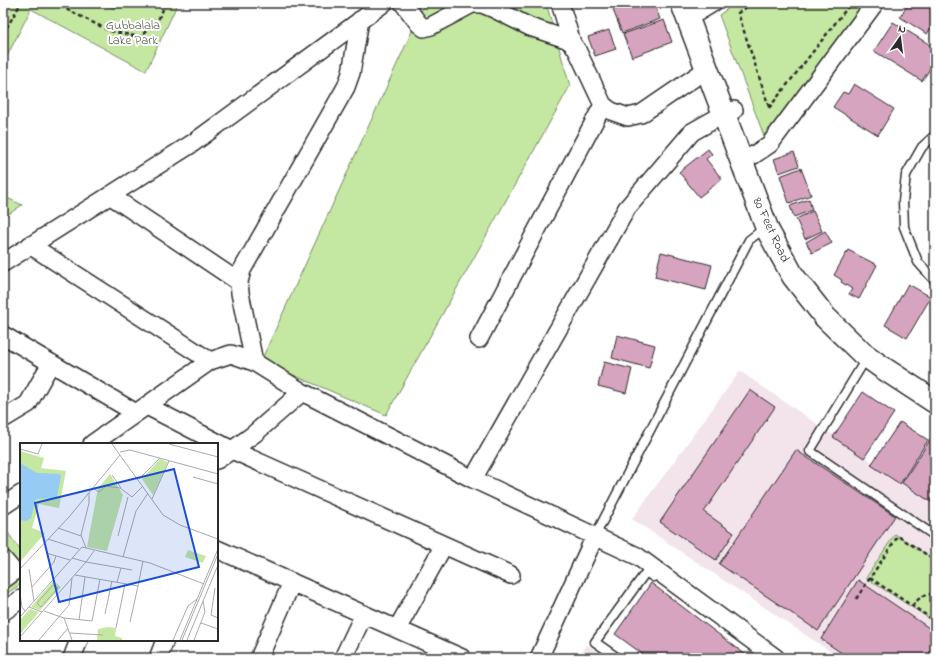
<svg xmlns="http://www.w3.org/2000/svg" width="938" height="661" viewBox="0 0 938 661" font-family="'Indie Flower',sans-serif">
<rect width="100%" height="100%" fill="#fff"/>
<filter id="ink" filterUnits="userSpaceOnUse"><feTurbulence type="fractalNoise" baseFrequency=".025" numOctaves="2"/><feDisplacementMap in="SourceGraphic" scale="8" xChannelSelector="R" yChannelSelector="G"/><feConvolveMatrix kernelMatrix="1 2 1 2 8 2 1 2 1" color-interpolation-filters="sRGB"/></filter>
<g filter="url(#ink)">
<!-- built -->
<path fill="#f3e4ec" d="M740 371 935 505V658H840L632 519Z
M586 644 606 658H580Z"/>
<!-- green -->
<path fill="#c4e8a2" stroke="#788a66" d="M3 3H178L146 71 31 9 3 64Z
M426 3H546L570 86 386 415 261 361 424 5Z
M736 3H866L764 136 719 15Z
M3 196 22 205 3 218Z
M3 526 21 551V584L3 596Z
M895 534 935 560V622L866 578Z"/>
<!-- water -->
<path fill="#96cbf4" stroke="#6b8ba4" d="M103 3H147L113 8Z"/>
<!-- building -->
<path fill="#d7a4bf" stroke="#2b2b2b" d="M612 3H626L614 8Z
M632 3H654L660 19 622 33 613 10Z
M909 3H935V21L927 34 900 17Z
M664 20 672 42 632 57 623 34Z
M893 22 935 48V61L922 81 874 51Z
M609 30 616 49 595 56 588 37Z
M854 84 894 109 878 135 833 107 843 92 848 94Z
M708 149 712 154 706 159 722 179 699 197 679 172Z
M794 152 799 166 779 173 774 159Z
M801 168 811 195 789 203 780 176Z
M809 199 812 210 794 217 790 206Z
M813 211 822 231 805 239 796 219Z
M825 231 832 243 812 253 806 242Z
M848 250 877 265 859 299 849 294 852 289 841 282 842 280 834 275Z
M661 252 712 265 706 290 655 277Z
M908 284 931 297 907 338 885 325Z
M617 335 655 345 649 368 612 358Z
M604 362 632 369 626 393 598 386Z
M750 390 775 407 704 512 734 533 716 560 660 522Z
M863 392 894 413 864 458 833 437Z
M900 422 928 440 900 484 871 465Z
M930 440 935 443V495L931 502 902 483Z
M796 450 895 516 818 631 719 564Z
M858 580 935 632V658H849L821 639Z
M651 583 750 658H648L615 634Z"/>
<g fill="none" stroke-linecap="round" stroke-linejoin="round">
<defs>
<path id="lane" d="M935 135 922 147 906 175 903 201 904 227 918 262 935 281
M867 357 810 451 935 536
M595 536 749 240 766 227
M618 658 595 642 646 572 653 577"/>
<path id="street" d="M403 3 419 24 424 28 431 26 472 4H482L494 9 530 27 566 39 572 43 577 50 603 105 611 111 628 117 641 114 707 69
M560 3 572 43
M698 12 713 3
M752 156 770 144 875 3
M111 196 239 282
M30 245 210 361
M3 263 193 143 384 3
M3 335 136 413
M479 339 603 105
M254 362 240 293 239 282 242 270 346 87 351 73 360 20
M302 392 254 434 232 450 511 575
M147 406 232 450 217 460
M3 419 28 404 51 363
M92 444 210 361 231 354 254 362 302 392 473 479 637 556 776 658
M473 479 627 208 692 132 724 114 734 110
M3 506 21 494
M217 549 462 658
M3 559 14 572 3 580
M3 612 21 599
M397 629 444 545
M72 658 79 640
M158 658 165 640
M259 658 292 582
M343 658 364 614
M539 658 595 536"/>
<path id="secondary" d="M682 3 768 231 793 276 825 317 862 353 883 368 935 402"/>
</defs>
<!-- lane casing -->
<use href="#lane" stroke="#2b2b2b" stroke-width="11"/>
<!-- street casing -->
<use href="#street" stroke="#2b2b2b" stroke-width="20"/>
<!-- secondary casing -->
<use href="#secondary" stroke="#2b2b2b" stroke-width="25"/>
<!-- path -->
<path stroke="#2b2b2b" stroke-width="2.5" stroke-dasharray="4 3" stroke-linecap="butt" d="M54 3 110 31 140 37 159 18 166 3
M752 3 738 13 769 107
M3 34 21 3
M769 108 851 3
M870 578 935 621
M856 599 898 536 935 560
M912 606C919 598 925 592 935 595"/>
<!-- lane -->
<use href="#lane" stroke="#fff" stroke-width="8"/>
<!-- street -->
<use href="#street" stroke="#fff" stroke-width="17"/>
<!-- secondary -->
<use href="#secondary" stroke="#fff" stroke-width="22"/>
</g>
</g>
<g text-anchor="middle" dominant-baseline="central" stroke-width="4" stroke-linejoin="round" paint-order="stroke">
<!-- park labels -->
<g font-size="13" fill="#515a49" stroke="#fff">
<text x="133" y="25">Gubbalala<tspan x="133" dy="15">Lake Park</tspan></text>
</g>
<!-- street labels -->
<g font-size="13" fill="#2b2b2b" stroke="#fff">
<text transform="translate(771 230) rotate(65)">80 Feet Road</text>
</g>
</g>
<!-- overview -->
<g transform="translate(20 443)">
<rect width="198" height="198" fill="#fff"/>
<path d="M0 8 24 15 21 25 46 28 39 65 19 61 12 85 25 90 0 119ZM140 16 148 19 133 52 122 36ZM90 31 103 52 87 108 67 104 78 45ZM168 107 186 113 183 120 165 114ZM33 138 41 144 20 167 11 164ZM10 166 19 169 0 191V177ZM88 184 96 185 95 193 102 195V197H77L78 186Z" fill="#c4e8a2"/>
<path d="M0 20 17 30 39 31 41 33 37 55 16 56 11 75 6 78 0 77Z" fill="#96cbf4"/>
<path fill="none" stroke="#aaa" stroke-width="1" d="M92 1 143 72 160 82 198 96M149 1 198 14M0 6 18 11 22 1M100 9 110 7 198 31M92 32 101 45M173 34 198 41M119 36 140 15M73 45 79 49 86 43 100 45 112 54 122 44M132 56 149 18M38 85 61 93M98 93 108 54M28 96 59 106M66 105 61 92 69 60V50M74 108 66 119 112 127M26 110 50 117M103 114 116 68 128 50M0 126 49 74 100 12M9 126 14 158M55 132 118 143 123 118M97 139 101 125M33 142 38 145 21 164 17 160ZM12 144 34 119 36 113M195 145 191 172 198 175M0 151 2 164 5 168M9 164 22 169M24 168 44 175 52 197M85 171 92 138M0 174 62 104 130 120 184 141M44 175 72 178 80 136M59 177 65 134M110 179 118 143M181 180 198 186M96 185 105 141M50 190 83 192M0 194 66 119 52 115M19 197 49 162 52 135M38 197 48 185M153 197 168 163 177 156M160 197 198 106M162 197 198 111M167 197 198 122M174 197 185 169 183 158"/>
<path fill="#1d4ed8" fill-opacity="0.15" stroke="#1d4ed8" stroke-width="2" d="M154 26 179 124 39 159 15 60Z"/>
<rect width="198" height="198" fill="none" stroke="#2b2b2b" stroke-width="2"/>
</g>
<!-- margin -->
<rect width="938" height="661" fill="none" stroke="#fff" stroke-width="16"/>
<rect x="8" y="8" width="922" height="645" fill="none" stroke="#2b2b2b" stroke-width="1.5" filter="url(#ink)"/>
<!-- north arrow -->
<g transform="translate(900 38) rotate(14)" stroke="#ffffff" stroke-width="3" paint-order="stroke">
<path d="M0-3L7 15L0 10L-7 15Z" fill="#2b2b2b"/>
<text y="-6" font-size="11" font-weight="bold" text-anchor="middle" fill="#2b2b2b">N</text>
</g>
</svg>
